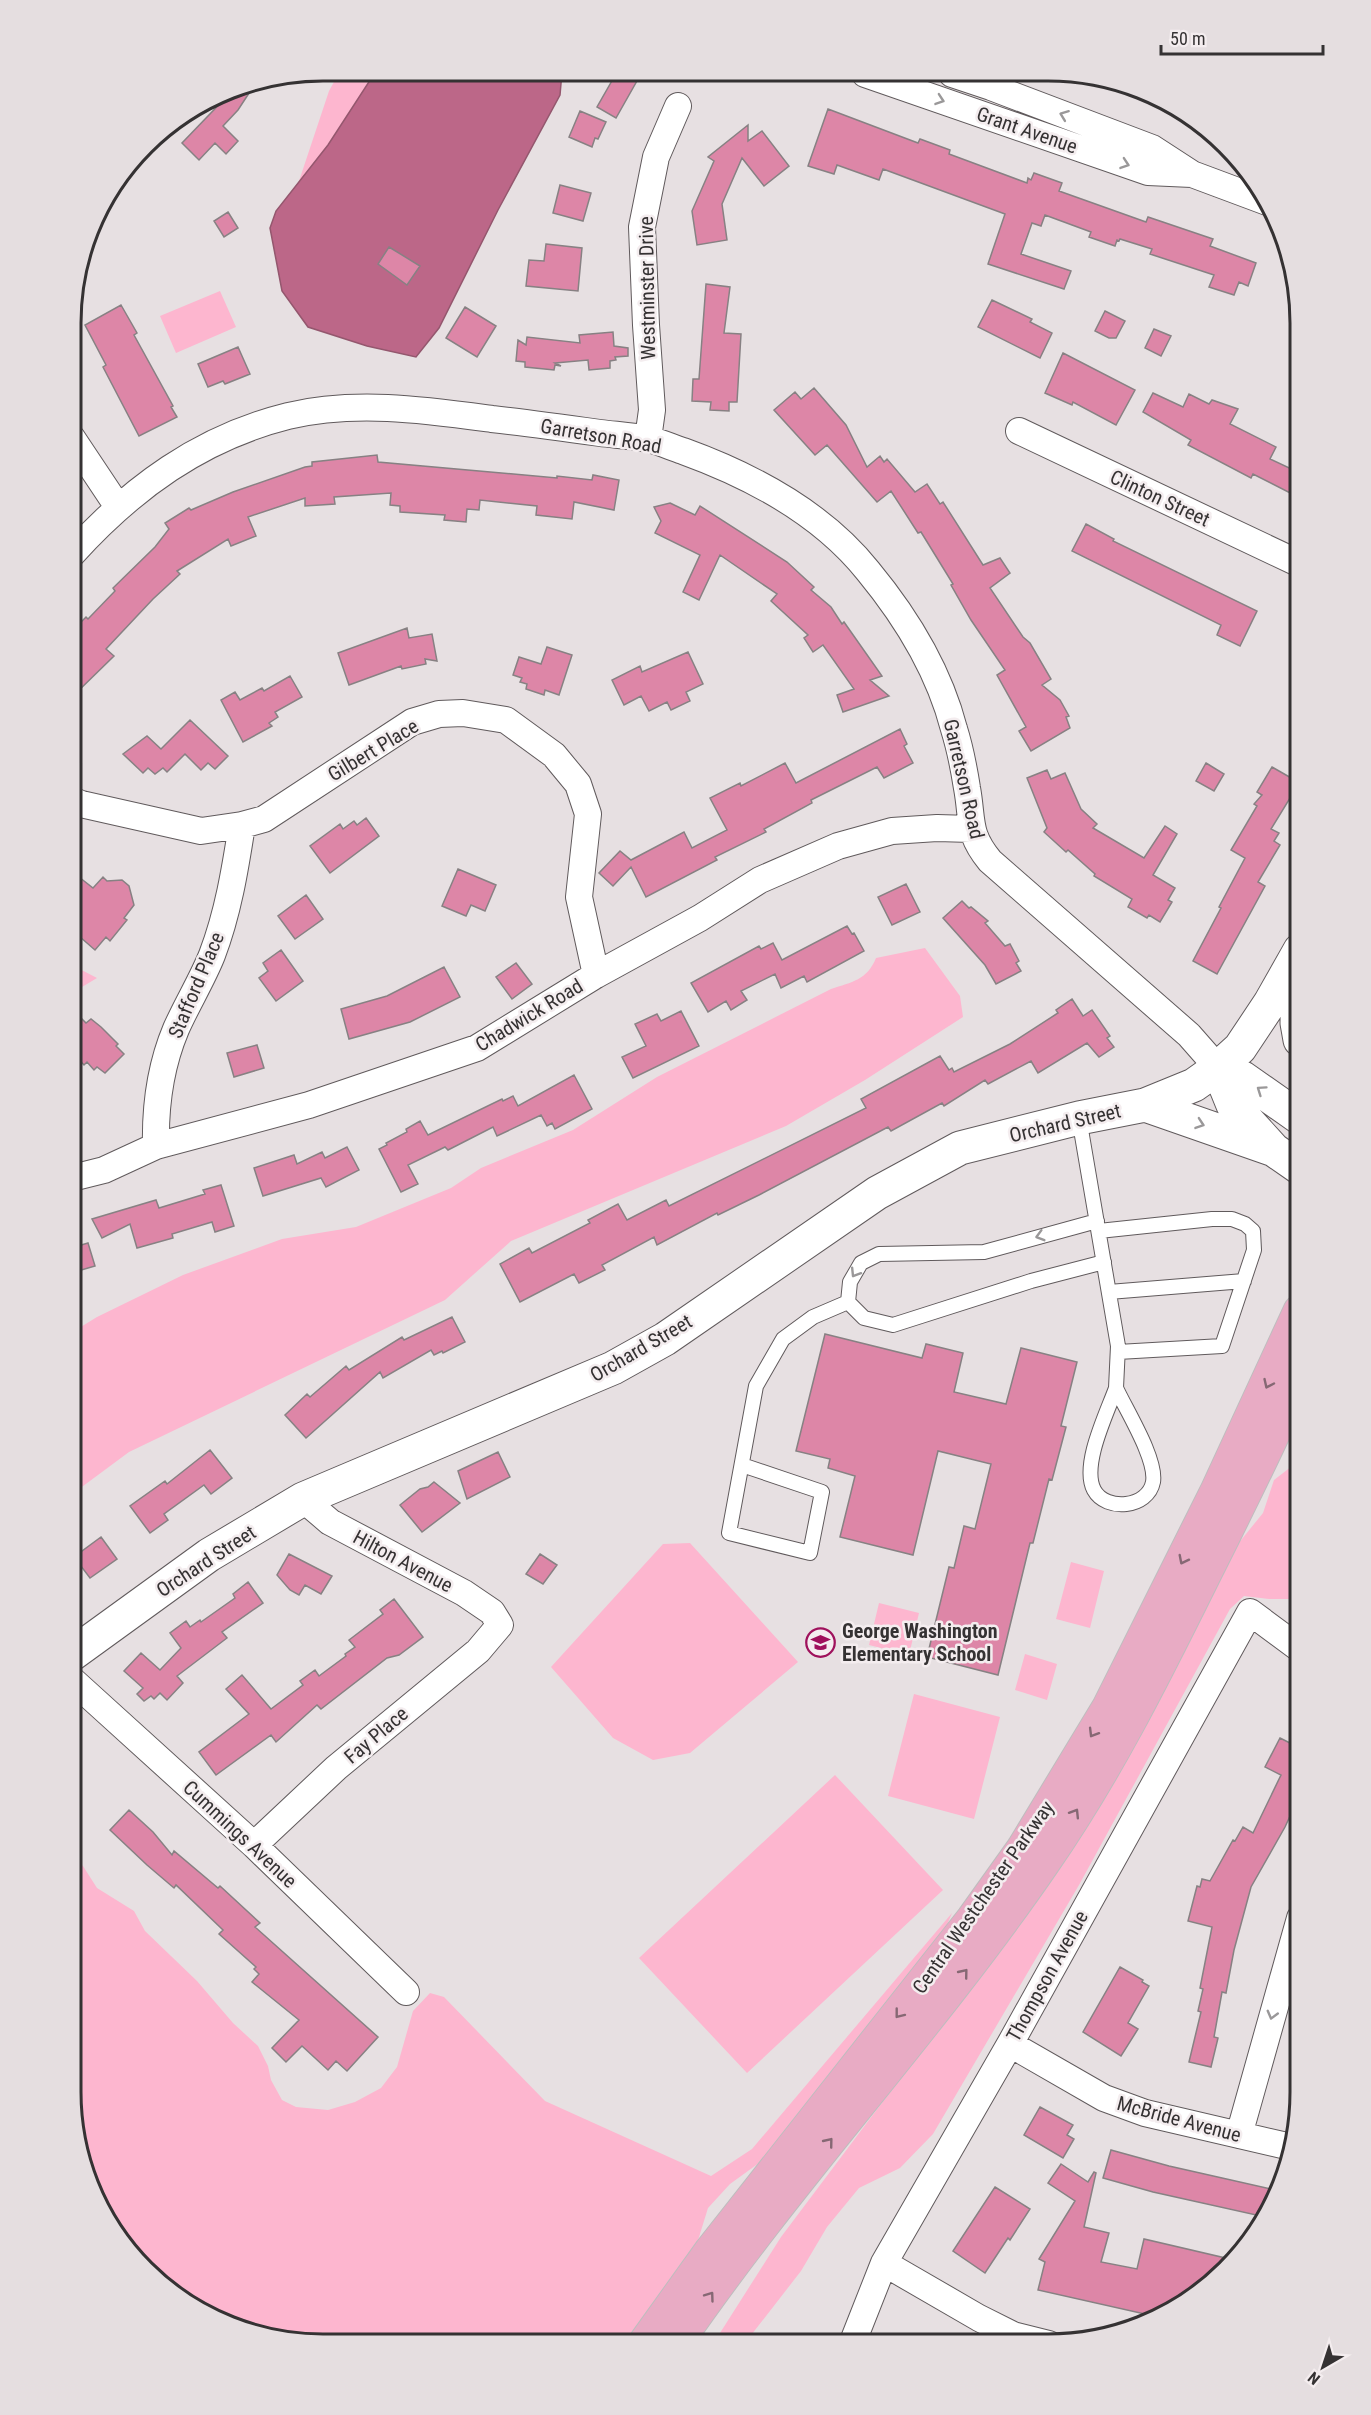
<svg xmlns="http://www.w3.org/2000/svg" width="1371" height="2415" viewBox="0 0 1371 2415" font-family="'Roboto Condensed',sans-serif">
<rect width="100%" height="100%" fill="#e7e0e2"/>
<!-- green -->
<path fill="#fdb6cf" d="M340 71H376L328 145 298 184 329 91Z
M220 291 236 327 176 353 160 316Z
M925 948 960 996 963 1017 865 1080 786 1126 511 1241 445 1300 129 1452 71 1495V1333L97 1317 183 1275 282 1239 356 1227 451 1188 481 1168 573 1130 657 1077 831 989C852 982 867 980 876 958Z
M72 965 97 978 72 993Z
M1300 1454V1599H1269L1244 1596 1230 1609 1079 1885 933 2134 900 2168 859 2188 827 2227 801 2271 745 2343 713 2344 781 2237 1057 1870 1069 1845 1087 1828 1103 1781 1181 1646 1209 1603 1224 1561 1263 1513 1274 1480 1296 1463Z
M690 1543 798 1662 690 1753 653 1760 613 1738 551 1667 663 1544Z
M1071 1562 1104 1571 1090 1628 1056 1619Z
M879 1603 919 1613 909 1655 869 1645Z
M1025 1654 1057 1664 1047 1700 1015 1690Z
M914 1694 1000 1717 974 1819 888 1796Z
M835 1775 943 1890 747 2073 639 1958Z
M71 1856 83 1866 97 1888 134 1911 145 1931 197 1981 233 2023 258 2046 268 2066 271 2080 282 2100 296 2107 328 2110 355 2102 381 2088 397 2067 413 2011 430 1993 444 1997 545 2101 711 2176 752 2149 952 1913 935 1954 759 2163 730 2184 708 2208 695 2250 625 2343 290 2342 212 2319 157 2282 113 2233 84 2174 71 2092Z"/>
<!-- water -->
<path fill="#bc6788" stroke="#94576e" stroke-width="1.5" d="M376 71 562 72 560 95 498 210 439 328 416 357 367 346 308 327 282 291 270 228 276 211 328 145Z"/>
<!-- building -->
<path fill="#dd86a7" stroke="#878183" stroke-width="1.5" d="M617 72H642L616 118 597 107Z
M255 84 238 110 223 126 238 141 226 154 215 143 199 160 182 143 235 88Z
M828 109 918 143 920 139 950 150 949 154 1027 183 1028 178 1031 180 1034 173 1062 183 1059 191 1146 222 1148 217 1213 239 1210 246 1256 263 1248 286 1239 282 1234 295 1209 287 1214 275 1150 254 1152 249 1120 239 1119 241 1117 240 1115 246 1089 237 1091 232 1045 215 1041 226 1032 223 1021 254 1071 271 1064 289 988 264 1005 214 883 169 879 180 837 165 834 174 808 166Z
M580 111 606 122 598 139 595 138 592 147 569 137Z
M748 125V141L762 131 789 166 764 186 742 158 722 204 727 240 697 245 692 211 714 161 708 157Z
M560 185 591 193 583 221 553 213Z
M228 212 238 228 224 237 214 221Z
M546 244 582 248 578 291 526 286 529 260 544 261Z
M389 247 420 266 407 285 378 264Z
M706 284 730 287 724 333 741 334 737 402H729V411L710 410 711 402 692 401 693 379H699Z
M992 300 1032 319 1030 322 1052 333 1040 358 978 327Z
M121 305 137 333 134 335 173 406 171 407 177 417 139 436 103 367 106 365 85 325Z
M465 307 496 326 477 357 446 338Z
M1105 311 1125 321 1116 338H1109L1095 331Z
M1154 329 1171 336 1161 356 1145 348Z
M613 332 614 346 628 348V356L615 357 616 360 610 361V368L589 370 588 360 555 363 561 366 555 365 554 370 525 367V362L516 361 518 340 526 345 527 337 580 343 579 335Z
M238 347 250 374 225 384 223 381 208 387 198 364Z
M1063 353 1135 390 1116 425 1073 402 1072 405 1045 393Z
M814 388 846 425 867 467 880 456 884 462 887 459 915 492 927 484 940 504 943 502 983 565 1000 558 1010 573 990 588 1023 637 1030 643 1051 679 1042 685 1060 700 1069 716 1066 717 1070 728 1031 751 1019 731 1026 727 997 675 1005 670 971 620 951 585 953 584 921 532 918 533 891 491 877 502 827 445 815 455 774 410 795 392 801 399Z
M1153 393 1183 407 1189 394 1209 404 1212 400 1238 409 1230 424 1276 447 1270 459 1300 473V498L1253 474 1251 478 1188 445 1191 440 1143 412Z
M377 455 378 462 557 478V476L592 480 593 475 619 480 614 510 574 502 572 519 536 515 537 506 480 500 479 510 467 509 466 522 444 520 445 515 400 512V506L390 505 391 493 334 497 335 504 305 506V498L248 517 256 536 231 546 228 539 177 571 180 574 153 599 106 649 114 656 72 697V631L86 617 88 619 115 591 113 588 155 547 169 529 165 523 189 508 191 510 233 492 305 467 312 466V462Z
M670 503 695 515 700 506 787 562 814 587 811 590 831 607 842 624 844 622 882 676 870 680 889 696 843 712 837 695 854 689 823 645 813 652 804 638 808 635 771 601 777 594 720 555 699 600 683 592 700 555 655 533 661 521 654 507Z
M1086 524 1114 539 1113 541 1257 611 1240 646 1217 635 1221 625 1072 551Z
M407 628 409 638 432 634 437 661 425 659 426 664 402 669 401 666 349 685 338 653Z
M547 647 572 655 559 695 545 690 544 695 526 689 527 684 520 682 522 678 513 675 519 657 541 664Z
M688 652 703 684 686 692 690 701 671 710 667 702 649 711 641 696 624 705 612 680 640 666 642 672Z
M290 676 302 697 275 712 278 717 269 723 272 726 243 742 221 700 235 692 240 700 262 688 264 691Z
M190 720 228 756 215 769 208 763 201 770 185 754 167 772 163 768 155 774 148 768 143 773 123 754 147 736 161 749Z
M900 729 907 744 904 746 913 763 884 778 877 767 811 800 812 803 764 829 766 832 715 857 717 860 646 897 631 867 613 886 599 873 620 851 631 860 684 832 692 848 727 830 710 798 740 783 741 786 785 763 796 783Z
M1206 763 1224 774 1214 791 1196 781Z
M1272 767 1300 783V804L1290 798 1271 829 1279 833 1274 841 1280 845 1258 882 1265 886 1217 974 1193 961 1221 908 1219 907 1245 858 1231 850 1257 806 1254 804 1262 795 1257 792Z
M1047 770 1051 779 1065 773 1081 809 1097 824 1093 828 1144 858 1165 826 1177 834 1153 875 1175 888 1168 900 1172 902 1160 922 1149 915 1147 918 1128 907 1132 899 1094 876 1095 874 1068 850 1066 852 1044 832 1047 828 1027 778Z
M366 818 379 836 330 873 310 846 340 824 343 829 354 821 357 825Z
M458 869 496 885 485 911 471 905 466 916 442 906Z
M79 877 93 888 103 877 107 881 122 880 129 886 134 905 124 918 127 920 110 941 106 937 95 950 72 930V887Z
M906 884 920 912 892 925 878 897Z
M306 895 323 919 295 939 278 916Z
M962 901 969 908 971 907 988 921 985 923 1005 946 1010 944 1019 961 1016 963 1021 971 996 984 985 965 943 918Z
M847 926 852 934 854 933 864 951 807 982 804 976 781 988 775 974 741 991 747 1000 731 1010 726 1001 708 1012 691 983 759 946 761 949 773 943 782 960Z
M281 950 303 981 276 1001 259 978 268 971 263 963Z
M516 963 532 984 512 999 496 977Z
M444 967 460 997 410 1022 349 1039 341 1009 387 996Z
M1072 999 1083 1016 1092 1010 1110 1036 1107 1038 1114 1047 1099 1057 1087 1043 1038 1073 1031 1061 988 1084 985 1080 944 1106 942 1103 891 1131 888 1127 759 1195 718 1215 717 1213 657 1245 654 1237 602 1265 605 1270 579 1283 574 1274 520 1302 500 1264 529 1248 532 1253 590 1223 588 1220 618 1204 627 1220 666 1200 669 1206 866 1108 861 1099 940 1056 949 1070 952 1068 954 1072 1010 1044 1058 1013 1056 1010Z
M72 1009 86 1023 91 1019 101 1027 118 1044 116 1046 124 1054 105 1073 97 1067 94 1070 87 1062 84 1065 72 1052Z
M681 1011 699 1046 633 1078 622 1057 646 1046 635 1024 657 1014 661 1021Z
M257 1045 264 1068 234 1077 227 1053Z
M574 1075 592 1109 555 1129 552 1123 547 1126 541 1115 497 1136 493 1127 448 1150 445 1147 408 1165 418 1184 401 1192 379 1149 387 1145 386 1143 407 1132 406 1129 420 1121 428 1135 502 1099 503 1101 513 1096 518 1106Z
M347 1147 359 1170 326 1187 321 1178 263 1196 254 1168 294 1155 297 1164 322 1152 325 1158Z
M221 1185 234 1226 215 1232 212 1222 172 1234 173 1238 137 1248 130 1224 102 1238 92 1219 156 1200 159 1208 205 1194 203 1190Z
M88 1243 95 1266 71 1273V1248Z
M452 1317 465 1342 443 1353 442 1351 434 1355 431 1350 383 1378 380 1372 306 1438 285 1415 307 1394 310 1397 346 1366 349 1370 402 1337 404 1340Z
M825 1334 922 1358 926 1344 963 1353 954 1392 1006 1404 1021 1348 1077 1362 1061 1426 1066 1427 1052 1480 1049 1479 1033 1543H1030L998 1675 927 1657 949 1567 954 1568 964 1526 975 1529 991 1464 938 1451 913 1555 840 1537 855 1476 828 1468 830 1459 796 1451Z
M210 1450 232 1478 211 1494 204 1485 164 1514 168 1520 150 1533 130 1506 165 1481 167 1484Z
M498 1452 510 1477 467 1499 458 1471Z
M434 1482 460 1503 422 1532 400 1505 420 1489 428 1487Z
M101 1537 117 1559 90 1578 74 1557Z
M289 1554 332 1576 321 1594 305 1585 299 1595 290 1590 277 1575Z
M540 1554 557 1565 543 1584 526 1574Z
M248 1582 263 1603 222 1632 227 1638 177 1676 183 1683 167 1700 160 1693 154 1699 151 1696 144 1701 137 1694 143 1688 124 1671 141 1653 160 1670 181 1648 170 1633 186 1621 190 1627 200 1620 201 1622 235 1598 233 1594Z
M394 1599 423 1637 399 1655 387 1658 321 1709 317 1705 276 1742 271 1735 216 1775 199 1752 249 1714 226 1689 242 1675 271 1709 303 1685 300 1681 315 1670 319 1676 346 1656 345 1654 355 1647 349 1640 383 1614 380 1610Z
M1280 1738 1300 1748V1784L1293 1799 1297 1801 1285 1827 1251 1887 1234 1950 1226 1993 1222 1992 1214 2037 1218 2038 1211 2067 1189 2062 1201 2012 1198 2011 1203 1989 1200 1988 1212 1927 1188 1921 1197 1886 1200 1887 1202 1879 1210 1881 1233 1840 1235 1841 1243 1827 1253 1833 1281 1775 1265 1767Z
M129 1810 153 1832 172 1855 174 1851 218 1888 220 1886 260 1923 255 1927 378 2037 347 2071 336 2061 328 2070 302 2046 286 2062 272 2048 299 2020 252 1982 259 1974 254 1969 256 1967 219 1934 223 1930 176 1885 174 1888 147 1865 110 1830Z
M1120 1967 1143 1980 1142 1982 1149 1986 1128 2023 1138 2029 1121 2056 1083 2032Z
M1040 2107 1073 2125 1067 2135 1074 2139 1063 2158 1024 2135Z
M1111 2150 1169 2166 1280 2191 1265 2217 1153 2192 1103 2178Z
M1061 2164 1088 2182 1094 2172 1096 2173 1084 2227 1109 2233 1101 2262 1137 2269 1144 2239 1234 2260 1189 2302 1158 2317 1038 2290 1045 2262 1039 2259 1075 2201 1048 2183Z
M995 2187 1030 2209 1010 2240 1008 2238 985 2273 953 2251Z"/>
<g fill="none" stroke-linecap="round" stroke-linejoin="round">
<defs>
<path id="lane" d="M1079 1118 1118 1346 1116 1388
M1097 1221 984 1252 879 1254 861 1263 850 1282 848 1302 864 1318 893 1325 1031 1281 1104 1262
M1099 1231 1212 1219H1232L1245 1224 1253 1231 1254 1250 1222 1346 1118 1352
M1109 1292 1244 1281
M1116 1388C1126 1410 1157 1459 1153 1482 1148 1508 1106 1512 1094 1490 1081 1465 1107 1413 1116 1388Z
M742 1465 822 1492 810 1553 729 1533 756 1386 783 1339 813 1317 848 1302"/>
<path id="street" d="M865 74 1148 172 1192 174
M952 74 991 87 1152 148 1192 174 1267 202
M1019 431 1300 564
M72 438 118 507
M648 439 652 410 646 325 642 227 656 157 678 106
M72 554C132 488 200 438 288 416 355 400 425 410 492 419 528 423 564 428 600 433 616 435 633 436 648 439 660 442 671 447 683 451 752 476 821 512 868 571 906 617 939 671 954 729 960 748 964 769 967 788 973 821 967 833 990 861L1189 1035 1218 1068
M72 800 81 804 201 831 242 825 264 819 412 722 439 714 463 713 506 720 554 755 578 784 588 814 579 897 596 975
M156 1146C155 1105 160 1067 176 1029 187 1004 202 980 212 955 228 913 235 870 242 825
M72 1178 104 1170 156 1146 309 1105 477 1048 596 975 700 918 760 880 838 846 892 831 937 828 971 829
M71 1679 254 1845 406 1992
M254 1845 336 1768 478 1651 500 1625 492 1612 464 1593 330 1522 303 1499
M1010 2044 1104 2098 1145 2113 1291 2147
M1239 2135 1300 1918
M884 2263 979 2318 1013 2335 1049 2344
M852 2344 884 2263 1010 2044 1250 1612 1300 1649"/>
<path id="secondary" d="M1298 958 1297 1023 1300 1040
M1218 1068 1233 1105 1274 1150 1300 1168
M1218 1068 1243 1078 1300 1118
M1145 1105 1274 1150
M71 1655 209 1555 303 1499 613 1368 665 1339 877 1193 960 1148 1079 1118 1145 1105 1194 1085 1218 1068 1240 1048 1270 1003 1300 950"/>
<path id="primary" d="M645 2343 711 2251 973 1919 1023 1849 1109 1707 1217 1491 1300 1311
M676 2343C790 2177 929 2029 1043 1863 1105 1774 1154 1676 1202 1579 1236 1511 1270 1444 1300 1375"/>
</defs>
<!-- lane casing -->
<use href="#lane" stroke="#605a5c" stroke-width="16"/>
<!-- street casing -->
<use href="#street" stroke="#605a5c" stroke-width="28"/>
<!-- secondary casing -->
<use href="#secondary" stroke="#605a5c" stroke-width="35"/>
<!-- primary casing -->
<use href="#primary" stroke="#bebdbe" stroke-width="35"/>
<!-- lane -->
<use href="#lane" stroke="#fff" stroke-width="14"/>
<!-- street -->
<use href="#street" stroke="#fff" stroke-width="26"/>
<!-- secondary -->
<use href="#secondary" stroke="#fff" stroke-width="33"/>
<!-- primary -->
<use href="#primary" stroke="#e8abc4" stroke-width="33"/>
</g>
<!-- one-way arrows -->
<defs><path id="oneway-chevron" d="M-2-3.5L2.5 0L-2 3.5" fill="none" stroke-width="1.6" stroke-linecap="round" stroke-linejoin="round" transform="scale(1.5)"/></defs>
<g stroke="#9a9899">
<use href="#oneway-chevron" transform="translate(940 100) rotate(19)"/>
<use href="#oneway-chevron" transform="translate(1064 115) rotate(-159)"/>
<use href="#oneway-chevron" transform="translate(1125 164) rotate(19)"/>
<use href="#oneway-chevron" transform="translate(1261 1090) rotate(-145)"/>
<use href="#oneway-chevron" transform="translate(1200 1124) rotate(19)"/>
<use href="#oneway-chevron" transform="translate(1040 1236) rotate(164)"/>
<use href="#oneway-chevron" transform="translate(855 1273) rotate(122)"/>
<use href="#oneway-chevron" transform="translate(1272 2015) rotate(105)"/>
</g>
<g stroke="#866874">
<use href="#oneway-chevron" transform="translate(1268 1384) rotate(115)"/>
<use href="#oneway-chevron" transform="translate(1183 1560) rotate(117)"/>
<use href="#oneway-chevron" transform="translate(1093 1733) rotate(121)"/>
<use href="#oneway-chevron" transform="translate(1075 1813) rotate(-58)"/>
<use href="#oneway-chevron" transform="translate(964 1973) rotate(-51)"/>
<use href="#oneway-chevron" transform="translate(899 2014) rotate(128)"/>
<use href="#oneway-chevron" transform="translate(829 2142) rotate(-51)"/>
<use href="#oneway-chevron" transform="translate(710 2296) rotate(-54)"/>
</g>
<!-- icons -->
<defs>
<symbol id="school-ring" viewBox="-11 -11 22 22"><circle r="9.5" fill="#f4edef" stroke="#9f115c" stroke-width="1.5"/><path d="M0-5L7-2L0 1L-7-2ZM-4 1L0 2.5L4 1V4Q0 6-4 4Z" fill="#9f115c"/></symbol>
</defs>
<g fill-rule="evenodd">
<use href="#school-ring" x="804" y="1626" width="33" height="33"/>
</g>
<g text-anchor="middle" dominant-baseline="central" stroke-width="5" stroke-linejoin="round" paint-order="stroke">
<!-- street labels -->
<g font-size="20" fill="#353233" stroke="#f4edef">
<text transform="translate(1027 130) rotate(19)">Grant Avenue</text>
<text transform="translate(647 288) rotate(-91)">Westminster Drive</text>
<text transform="translate(601 436) rotate(10)">Garretson Road</text>
<text transform="translate(1160 498) rotate(25)">Clinton Street</text>
<text transform="translate(373 750) rotate(-31)">Gilbert Place</text>
<text transform="translate(964 779) rotate(77)">Garretson Road</text>
<text transform="translate(196 985) rotate(-67)">Stafford Place</text>
<text transform="translate(529 1015) rotate(-31)">Chadwick Road</text>
<text transform="translate(1065 1123) rotate(-13)">Orchard Street</text>
<text transform="translate(641 1348) rotate(-30)">Orchard Street</text>
<text transform="translate(206 1561) rotate(-33)">Orchard Street</text>
<text transform="translate(403 1561) rotate(28)">Hilton Avenue</text>
<text transform="translate(376 1735) rotate(-40)">Fay Place</text>
<text transform="translate(240 1834) rotate(43)">Cummings Avenue</text>
<text transform="translate(983 1897) rotate(-55)">Central Westchester Parkway</text>
<text transform="translate(1047 1976) rotate(-61)">Thompson Avenue</text>
<text transform="translate(1179 2119) rotate(15)">McBride Avenue</text>
</g>
<!-- poi labels -->
<g font-size="20" font-weight="bold" fill="#353233" stroke="#f4edef" text-anchor="start">
<text x="842" y="1631">George Washington<tspan x="842" dy="23">Elementary School</tspan></text>
</g>
</g>
<!-- crop -->
<path d="M0 0H1371V2415H0ZM323 81H1048A242 242 0 0 1 1290 323V2092A242 242 0 0 1 1048 2334H323A242 242 0 0 1 81 2092V323A242 242 0 0 1 323 81Z" fill="#e5dee0" fill-rule="evenodd"/>
<path fill="none" stroke="#353233" stroke-width="3" d="M323 81H1048A242 242 0 0 1 1290 323V2092A242 242 0 0 1 1048 2334H323A242 242 0 0 1 81 2092V323A242 242 0 0 1 323 81Z"/>
<!-- north arrow -->
<g transform="translate(1323 2367) rotate(219)" stroke="#f4edef" stroke-width="4.5" paint-order="stroke">
<path d="M0-4.5L10 22L0 15L-10 22Z" fill="#353233"/>
<text y="-9" font-size="16" font-weight="bold" text-anchor="middle" fill="#353233">N</text>
</g>
<!-- scale -->
<path d="M1161 45v9h162v-9" fill="none" stroke="#353233" stroke-width="3"/>
<text x="1170" y="45" font-size="18" fill="#353233" stroke="#f4edef" stroke-width="4.5" paint-order="stroke">50 m</text>
</svg>
